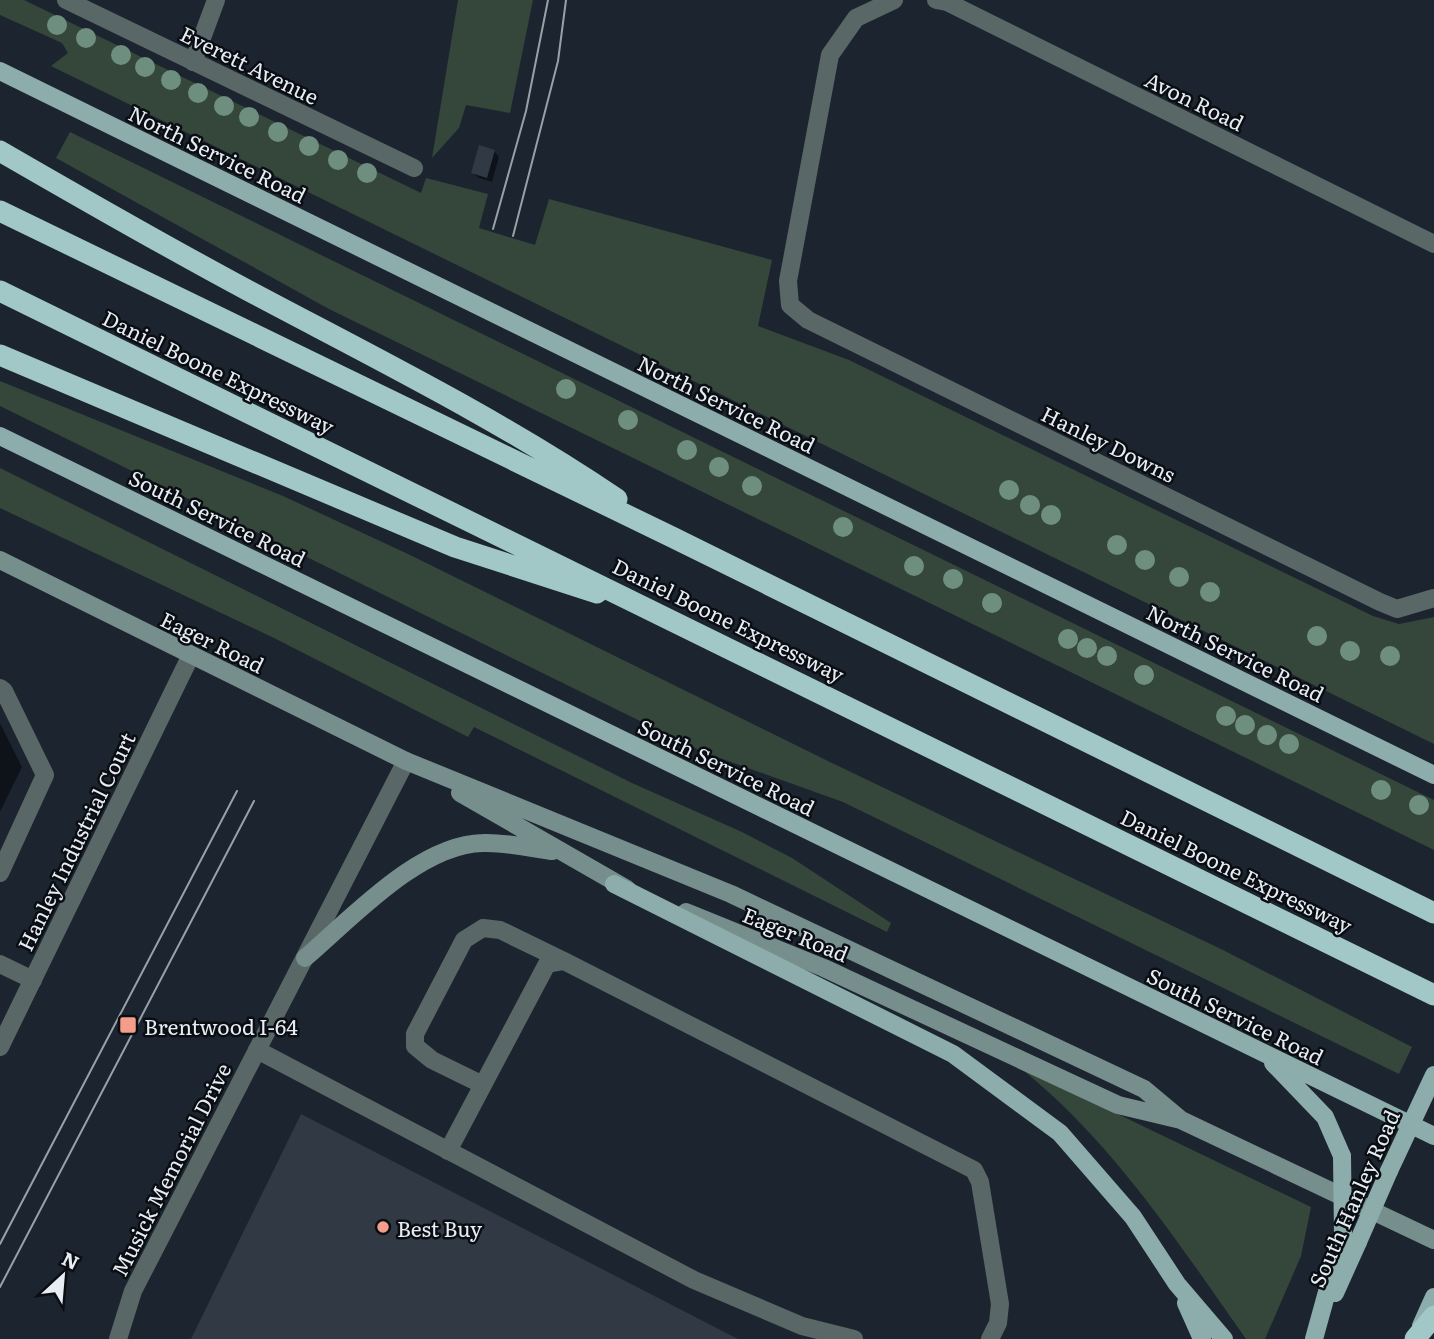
<svg xmlns="http://www.w3.org/2000/svg" width="1434" height="1339" viewBox="0 0 1434 1339" font-family="Literata,serif">
<rect width="100%" height="100%" fill="#1c252f"/>
<!-- green -->
<path fill="#35463a" d="M0 0H24L421 193 426 178 488 194 479 228 535 245 549 199 772 260 758 326 849 360 1373 616 1399 624 1434 617V744L51 66 68 53 62 43 0 15Z
M458 0H533L510 113 466 105 459 128 432 158Z
M70 132 1434 800V850L329 309 56 158Z
M0 381 283 496 408 554 832 763 1223 950 1412 1047 1399 1074 843 802 703 752 0 406Z
M0 468 632 783 742 832 792 858 891 923 887 932 474 727 468 737 276 639 0 508Z
M1018 1066 1311 1207 1301 1256 1265 1339H1246C1177 1241 1112 1141 1018 1066Z"/>
<!-- shadow -->
<path fill="#0007" d="M494 151 499 157 492 182 479 178 473 173Z
M0 723 22 767 0 812Z"/>
<!-- building -->
<path fill="#303944" d="M479 145 495 150 487 178 471 173Z
M301 1114 738 1339H191Z"/>
<g fill="none" stroke-linecap="round" stroke-linejoin="round">
<!-- service -->
<path stroke="#596867" stroke-width="18" d="M0 688 4 691 45 775 0 873
M0 964 33 980
M257 1050 694 1280 802 1326 854 1339
M483 1085 432 1060 415 1046V1034L464 940 483 928 500 930 564 961
M448 1151 547 964 564 961 974 1170 980 1182 1000 1304 998 1323 990 1339"/>
<!-- minor -->
<path stroke="#596867" stroke-width="18" d="M66 0 414 168
M894 0 856 18 830 55 788 281 790 305 808 320 1380 602 1397 609 1434 598
M936 0 947 2 1434 244
M193 62 216 0
M0 1047 191 655"/>
<!-- tertiary -->
<path stroke="#596867" stroke-width="18" d="M118 1339 133 1291 406 761"/>
<!-- secondary -->
<path stroke="#768f8d" stroke-width="18" d="M0 560 406 761 731 894 1144 1089 1181 1120
M460 793 627 889
M686 912 824 968 1118 1105 1181 1120 1434 1240
M305 958C351 919 419 844 483 843 505 842 530 848 552 851"/>
<!-- primary -->
<path stroke="#8cadab" stroke-width="18" d="M0 71 1434 775
M0 436 1434 1136
M614 884 953 1054 1060 1133 1133 1217 1177 1284 1224 1339
M1273 1063 1325 1117 1342 1156
M1389 1171 1434 1075
M1335 1293 1358 1242
M1186 1303 1202 1339
M1421 1326 1434 1297
M1314 1339 1343 1234"/>
<!-- motorway -->
<path stroke="#a1c8c6" stroke-width="21" d="M0 151C83 199 165 246 249 291 373 357 501 420 617 499
M0 211 674 538 1434 913
M0 291 1434 995
M0 355 455 547 597 593
M1415 1339 1434 1316"/>
<!-- tram -->
<path stroke="#99a0a8" stroke-width="2" d="M493 229 526 111 548 0
M513 236 558 61 566 0
M0 1244 237 791
M0 1287 254 801"/>
<!-- primary-bridge -->
<path stroke="#8cadab" stroke-width="18" d="M1342 1156 1343 1234
M1358 1242 1389 1171"/>
</g>
<!-- trees -->
<g fill="#6e8f7f">
<circle cx="57" cy="25" r="10"/>
<circle cx="86" cy="38" r="10"/>
<circle cx="121" cy="55" r="10"/>
<circle cx="145" cy="67" r="10"/>
<circle cx="171" cy="80" r="10"/>
<circle cx="198" cy="93" r="10"/>
<circle cx="224" cy="106" r="10"/>
<circle cx="249" cy="117" r="10"/>
<circle cx="278" cy="132" r="10"/>
<circle cx="309" cy="146" r="10"/>
<circle cx="338" cy="160" r="10"/>
<circle cx="367" cy="173" r="10"/>
<circle cx="566" cy="389" r="10"/>
<circle cx="628" cy="420" r="10"/>
<circle cx="687" cy="450" r="10"/>
<circle cx="719" cy="467" r="10"/>
<circle cx="752" cy="486" r="10"/>
<circle cx="1009" cy="490" r="10"/>
<circle cx="1030" cy="505" r="10"/>
<circle cx="1051" cy="515" r="10"/>
<circle cx="843" cy="527" r="10"/>
<circle cx="1117" cy="545" r="10"/>
<circle cx="1145" cy="560" r="10"/>
<circle cx="914" cy="566" r="10"/>
<circle cx="1179" cy="577" r="10"/>
<circle cx="953" cy="579" r="10"/>
<circle cx="1210" cy="592" r="10"/>
<circle cx="992" cy="603" r="10"/>
<circle cx="1317" cy="636" r="10"/>
<circle cx="1068" cy="639" r="10"/>
<circle cx="1087" cy="648" r="10"/>
<circle cx="1350" cy="651" r="10"/>
<circle cx="1107" cy="656" r="10"/>
<circle cx="1390" cy="656" r="10"/>
<circle cx="1144" cy="675" r="10"/>
<circle cx="1226" cy="716" r="10"/>
<circle cx="1245" cy="725" r="10"/>
<circle cx="1267" cy="735" r="10"/>
<circle cx="1289" cy="744" r="10"/>
<circle cx="1381" cy="790" r="10"/>
<circle cx="1419" cy="805" r="10"/>
</g>
<!-- markers -->
<g fill="#f49d8b" stroke="#0a0e12" stroke-width="2.5">
<rect x="119" y="1016" width="18" height="18" rx="3.5"/>
<circle cx="383" cy="1227" r="7"/>
</g>
<g text-anchor="middle" dominant-baseline="central" stroke-width="5" stroke-linejoin="round" paint-order="stroke">
<!-- street labels -->
<g font-size="21" fill="#e7edf4" stroke="#0a0e12">
<text transform="translate(250 64) rotate(26)">Everett Avenue</text>
<text transform="translate(1195 100) rotate(26)">Avon Road</text>
<text transform="translate(218 153) rotate(26)">North Service Road</text>
<text transform="translate(219 371) rotate(26)">Daniel Boone Expressway</text>
<text transform="translate(727 403) rotate(26)">North Service Road</text>
<text transform="translate(1109 443) rotate(26)">Hanley Downs</text>
<text transform="translate(218 517) rotate(26)">South Service Road</text>
<text transform="translate(729 619) rotate(26)">Daniel Boone Expressway</text>
<text transform="translate(213 641) rotate(26)">Eager Road</text>
<text transform="translate(1236 652) rotate(26)">North Service Road</text>
<text transform="translate(727 766) rotate(26)">South Service Road</text>
<text transform="translate(75 841) rotate(-64)">Hanley Industrial Court</text>
<text transform="translate(1237 870) rotate(26)">Daniel Boone Expressway</text>
<text transform="translate(796 933) rotate(22)">Eager Road</text>
<text transform="translate(1236 1015) rotate(26)">South Service Road</text>
<text transform="translate(170 1169) rotate(-63)">Musick Memorial Drive</text>
<text transform="translate(1353 1198) rotate(-66)">South Hanley Road</text>
</g>
<!-- poi labels -->
<g font-size="21" fill="#e7edf4" stroke="#0a0e12" text-anchor="start">
<text x="144" y="1025">Brentwood I-64</text>
<text x="397" y="1227">Best Buy</text>
</g>
</g>
<!-- north arrow -->
<g transform="translate(63 1276) rotate(26)" stroke="#0a0e12" stroke-width="5" paint-order="stroke">
<path d="M0-5L12 26L0 18L-12 26Z" fill="#e7edf4"/>
<text y="-10" font-size="19" font-weight="bold" text-anchor="middle" fill="#e7edf4">N</text>
</g>
</svg>
